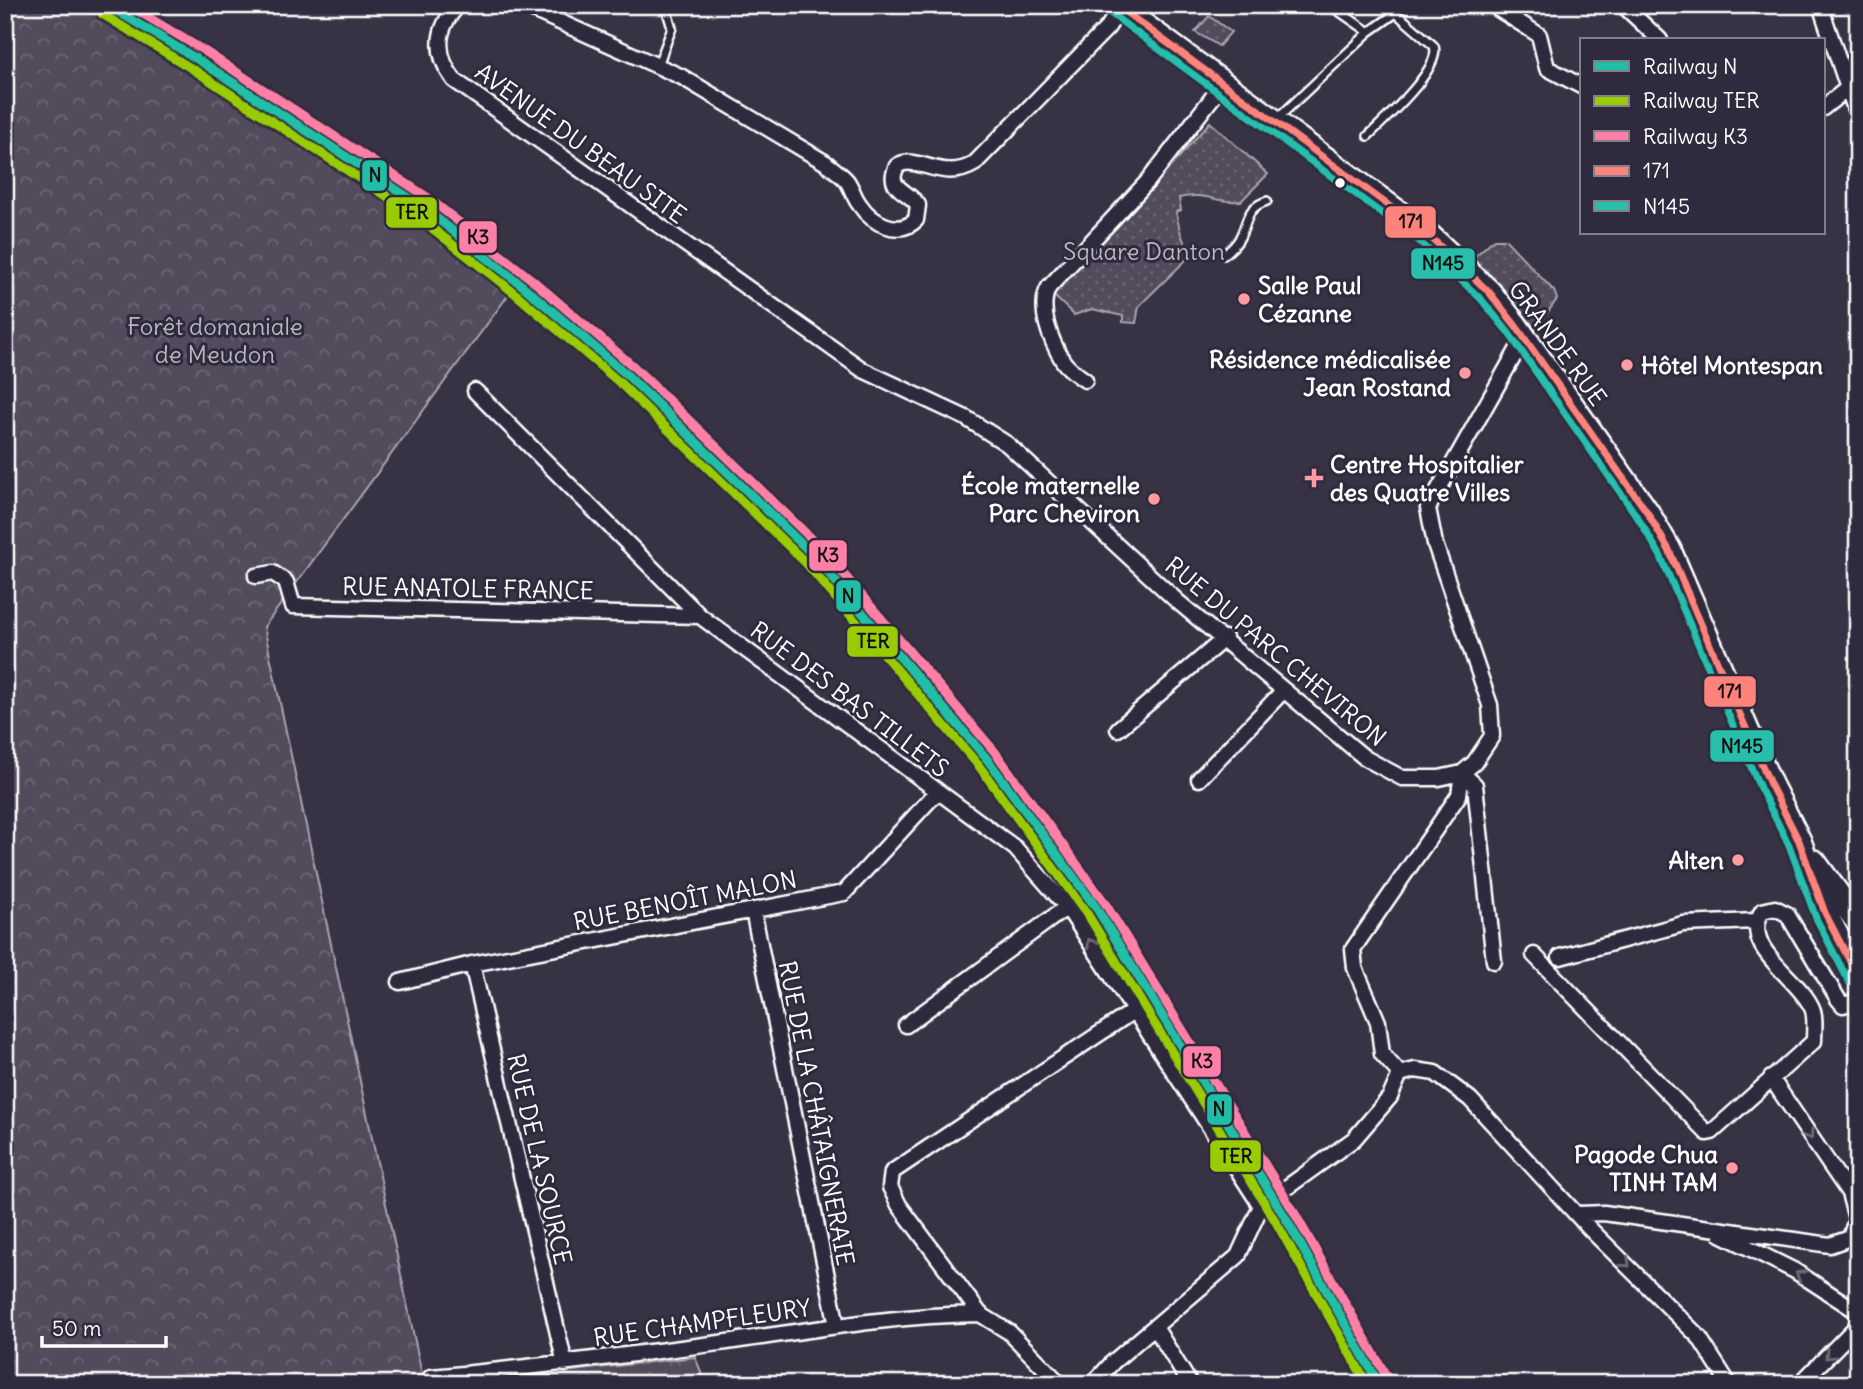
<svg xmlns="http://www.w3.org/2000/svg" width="1863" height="1389" viewBox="0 0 1863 1389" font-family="Delius,sans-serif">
<defs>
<pattern id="forest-crowns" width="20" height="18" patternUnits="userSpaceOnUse" patternTransform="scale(1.75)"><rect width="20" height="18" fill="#514c5c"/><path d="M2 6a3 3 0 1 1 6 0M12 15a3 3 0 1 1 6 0" fill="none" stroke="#6b6774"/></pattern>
<pattern id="park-dots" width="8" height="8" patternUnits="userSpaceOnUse" patternTransform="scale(1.75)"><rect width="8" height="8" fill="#514c5c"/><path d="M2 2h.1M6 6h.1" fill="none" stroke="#6b6774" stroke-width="1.8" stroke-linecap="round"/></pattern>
</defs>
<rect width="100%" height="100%" fill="#373345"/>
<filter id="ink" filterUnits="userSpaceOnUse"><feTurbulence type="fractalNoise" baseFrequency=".0143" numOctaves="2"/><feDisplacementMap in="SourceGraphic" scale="14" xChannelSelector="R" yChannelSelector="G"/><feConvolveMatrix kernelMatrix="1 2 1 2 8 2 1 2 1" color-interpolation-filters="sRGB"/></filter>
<g filter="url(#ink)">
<!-- forest -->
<path fill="url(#forest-crowns)" stroke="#a8a6ae" stroke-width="2" d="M5 5H79L195 71 512 290 264 627 424 1384H5Z
M695 1357 706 1384H457Z"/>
<!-- park -->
<path fill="url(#park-dots)" stroke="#a8a6ae" stroke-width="2" d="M1209 16 1231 32 1219 46 1195 32Z
M1210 122 1268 174 1241 201C1216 204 1205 191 1179 198L1181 210 1176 212C1179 227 1181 241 1192 254L1139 306 1136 323 1123 322V316L1092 309 1074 315 1052 294 1120 224Z
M1494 239H1505L1554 291 1557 299 1536 329 1473 258Z"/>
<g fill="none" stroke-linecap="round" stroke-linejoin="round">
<defs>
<path id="lane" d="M1330 5 1369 32
M658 65 672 28 665 5
M1276 120 1369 32 1396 13 1434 46C1442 69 1384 120 1368 136
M1224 255C1230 250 1236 245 1239 239 1249 221 1245 208 1267 201
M1858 1029V1038"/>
<path id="street" d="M459 5C435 28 435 55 454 80L863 370 966 418 1007 444 1177 601 1365 758 1402 778H1439L1462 773 1474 763 1492 736 1490 705 1435 544 1428 508 1524 338
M522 5 682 77 826 163C833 169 841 174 847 181 852 188 854 198 860 205 872 223 898 237 916 220L918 205C908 190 885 189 897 166 916 153 943 183 974 164L1108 27 1120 8
M1492 5 1539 35 1547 68 1581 86
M1623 5 1660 40
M1820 5 1858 118
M1823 108 1848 88
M1085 380C1078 375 1068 369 1063 361 1051 341 1037 308 1049 287L1148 181 1222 85
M475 391 700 616 1015 848 1067 907 1261 1206
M256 576 273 573 286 582 293 606 700 616
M1118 729 1225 638
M1462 773 1475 785 1494 961
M1199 779 1284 690
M753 910 837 1326
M1534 955 1707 1133 1712 1132 1814 1041C1814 1031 1816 1016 1812 1008 1798 976 1740 949 1762 911L1775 908 1787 914 1838 999 1843 1005 1858 1001
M1560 957 1683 924 1756 921
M472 964 565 1364
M400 982 472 964 844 893 937 792
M906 1025 1067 907
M1400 1074 1415 1070 1435 1073 1470 1099 1590 1229 1699 1337 1729 1384
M1400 1074 1382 1054 1378 1022 1355 968 1353 949 1459 795 1462 773
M1579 1214 1604 1213 1830 1245 1850 1238 1856 1219 1849 1193 1771 1078
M1721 1234 1795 1271 1858 1312
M1155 1327 1190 1384
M431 1377C530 1368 628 1355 727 1342 811 1330 895 1315 980 1314
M1060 1384 1009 1332 980 1314 899 1205 890 1187 892 1172 1135 1010
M1093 1384 1113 1362 1238 1256 1261 1206 1354 1139 1390 1097 1400 1074
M1800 1384 1858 1325"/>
<path id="primary" d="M1116 5 1426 233 1489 292 1516 326 1647 512 1669 550 1770 784 1799 841 1825 913 1858 977
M1814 862 1858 922"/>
</defs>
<!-- lane casing -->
<use href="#lane" stroke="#fff" stroke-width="12"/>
<!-- street casing -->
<use href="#street" stroke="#fff" stroke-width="19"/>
<!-- primary casing -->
<use href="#primary" stroke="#fff" stroke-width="28"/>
<!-- lane -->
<use href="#lane" stroke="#2f2a3d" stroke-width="7"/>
<!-- street -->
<use href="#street" stroke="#2f2a3d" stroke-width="14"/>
<!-- primary -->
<use href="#primary" stroke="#2f2a3d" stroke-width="23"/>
<defs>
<path id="bus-1" d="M1116 5 1426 233 1489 292 1516 326 1647 512 1669 550 1770 784 1799 841 1825 913 1858 977"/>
<path id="bus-2" d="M1110 13 1419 241 1481 299 1508 332 1638 518 1660 555 1760 788 1789 845 1816 918 1849 982"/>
</defs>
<!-- bus-1 casing -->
<use href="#bus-1" stroke="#2f2a3d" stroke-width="12"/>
<!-- bus-2 casing -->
<use href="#bus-2" stroke="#2f2a3d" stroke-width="12"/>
<!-- bus-1 -->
<use href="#bus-1" stroke="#ff837a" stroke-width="7"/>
<!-- bus-2 -->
<use href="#bus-2" stroke="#28beac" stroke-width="7"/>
<defs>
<path id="rail-1" d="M107 5 200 61 420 205 524 287 626 374 814 556 987 759 1097 909 1285 1217 1379 1384"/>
<path id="rail-2" d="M102 14 194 70 414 214 517 295 619 382 806 563 979 766 1088 915 1276 1222 1367 1384"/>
<path id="rail-3" d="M128 5 206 52 427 197 531 279 633 366 822 549 995 752 1105 903 1294 1212 1388 1379"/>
</defs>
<!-- rail-1 casing -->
<use href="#rail-1" stroke="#2f2a3d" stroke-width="14"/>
<!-- rail-2 casing -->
<use href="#rail-2" stroke="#2f2a3d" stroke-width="14"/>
<!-- rail-3 casing -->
<use href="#rail-3" stroke="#2f2a3d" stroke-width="14"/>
<!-- rail-1 -->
<use href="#rail-1" stroke="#20bea6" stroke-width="9"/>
<!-- rail-2 -->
<use href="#rail-2" stroke="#9c0" stroke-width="9"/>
<!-- rail-3 -->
<use href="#rail-3" stroke="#ff80a6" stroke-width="9"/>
</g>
<!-- one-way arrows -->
<defs><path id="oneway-chevron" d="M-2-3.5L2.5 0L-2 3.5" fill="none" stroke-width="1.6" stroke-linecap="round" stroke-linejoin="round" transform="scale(1.75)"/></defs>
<g stroke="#6d6a77">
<use href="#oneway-chevron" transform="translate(1091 943) rotate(-124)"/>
<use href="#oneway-chevron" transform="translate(1809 1135) rotate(56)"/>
<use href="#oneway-chevron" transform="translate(1626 1263) rotate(43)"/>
<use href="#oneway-chevron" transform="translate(1800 1275) rotate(-148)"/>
<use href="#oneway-chevron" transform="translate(1829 1355) rotate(135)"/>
</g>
</g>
<!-- markers -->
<circle fill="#fff" stroke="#2f2a3d" stroke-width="2.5" cx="1340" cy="183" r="6"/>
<g fill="#ff9aa2" stroke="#2f2a3d" stroke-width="2.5">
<circle cx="1244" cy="299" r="7"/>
<circle cx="1627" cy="365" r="7"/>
<circle cx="1465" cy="373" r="7"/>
<path d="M1310.5 467.5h7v7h7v7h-7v7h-7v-7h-7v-7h7z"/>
<circle cx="1154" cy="499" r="7"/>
<circle cx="1738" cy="860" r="7"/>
<circle cx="1732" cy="1168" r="7"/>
</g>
<g text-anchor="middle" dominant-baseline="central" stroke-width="6" stroke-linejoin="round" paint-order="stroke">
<!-- street labels -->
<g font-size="24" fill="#fff" stroke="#2f2a3d">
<text transform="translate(581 143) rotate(36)">AVENUE DU BEAU SITE</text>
<text transform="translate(1558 343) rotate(54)">GRANDE RUE</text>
<text transform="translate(468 588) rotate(1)">RUE ANATOLE FRANCE</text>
<text transform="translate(1276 651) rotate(40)">RUE DU PARC CHEVIRON</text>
<text transform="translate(850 699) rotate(37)">RUE DES BAS TILLETS</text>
<text transform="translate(685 900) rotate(-11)">RUE BENOÎT MALON</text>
<text transform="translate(817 1113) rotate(79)">RUE DE LA CHÂTAIGNERAIE</text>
<text transform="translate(540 1159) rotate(77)">RUE DE LA SOURCE</text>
<text transform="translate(702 1322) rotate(-8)">RUE CHAMPFLEURY</text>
</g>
<!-- park labels -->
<g font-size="24" fill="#b9b7be" stroke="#2f2a3d">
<text x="1144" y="251">Square Danton</text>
<text x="215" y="326">Forêt domaniale<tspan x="215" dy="28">de Meudon</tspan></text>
</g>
<!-- poi labels -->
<g font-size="24" font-weight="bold" fill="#fff" stroke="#2f2a3d" text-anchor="end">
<text x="1258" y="285" text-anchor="start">Salle Paul<tspan x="1258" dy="28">Cézanne</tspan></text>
<text x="1451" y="359">Résidence médicalisée<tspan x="1451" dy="28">Jean Rostand</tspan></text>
<text x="1641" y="365" text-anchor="start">Hôtel Montespan</text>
<text x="1330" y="464" text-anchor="start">Centre Hospitalier<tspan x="1330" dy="28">des Quatre Villes</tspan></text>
<text x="1140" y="485">École maternelle<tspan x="1140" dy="28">Parc Cheviron</tspan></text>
<text x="1724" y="860">Alten</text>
<text x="1718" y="1154">Pagode Chua<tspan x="1718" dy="28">TINH TAM</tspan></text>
</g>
</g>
<g stroke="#2f2a3d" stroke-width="2.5">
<rect x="361" y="159" width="27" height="33" rx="7" fill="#20bea6"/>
<rect x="385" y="196" width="53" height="33" rx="7" fill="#9c0"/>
<rect x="1384" y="205" width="53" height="34" rx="7" fill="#ff837a"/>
<rect x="458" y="220" width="40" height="34" rx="7" fill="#ff80a6"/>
<rect x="1410" y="247" width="66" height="33" rx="7" fill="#28beac"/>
<rect x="808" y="539" width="40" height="33" rx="7" fill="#ff80a6"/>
<rect x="835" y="579" width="27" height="34" rx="7" fill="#20bea6"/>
<rect x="846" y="625" width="53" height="33" rx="7" fill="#9c0"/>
<rect x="1703" y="675" width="54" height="33" rx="7" fill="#ff837a"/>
<rect x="1709" y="729" width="66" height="34" rx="7" fill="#28beac"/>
<rect x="1182" y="1045" width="40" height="33" rx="7" fill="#ff80a6"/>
<rect x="1206" y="1093" width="27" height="33" rx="7" fill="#20bea6"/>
<rect x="1209" y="1139" width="53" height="34" rx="7" fill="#9c0"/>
</g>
<g font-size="19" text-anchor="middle" font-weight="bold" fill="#111">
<text x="375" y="182">N</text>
<text x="412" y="219">TER</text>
<text x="1411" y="228">171</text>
<text x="478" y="244">K3</text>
<text x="1443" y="270">N145</text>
<text x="828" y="562">K3</text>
<text x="848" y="603">N</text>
<text x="873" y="648">TER</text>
<text x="1730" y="698">171</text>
<text x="1742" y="753">N145</text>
<text x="1202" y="1068">K3</text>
<text x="1219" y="1116">N</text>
<text x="1236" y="1163">TER</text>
</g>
<!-- margin -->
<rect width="1863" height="1389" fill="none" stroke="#2f2a3d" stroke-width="28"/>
<rect x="14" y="14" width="1835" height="1361" fill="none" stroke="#fff" stroke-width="2.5" filter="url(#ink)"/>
<!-- legend -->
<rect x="1580" y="38" width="245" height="196" fill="#2f2a3d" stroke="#827f8b" stroke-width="2"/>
<rect x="1594" y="61" width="35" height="10" fill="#20bea6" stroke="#827f8b" stroke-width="2"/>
<text x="1643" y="74" font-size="21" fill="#ffffff">Railway N</text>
<rect x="1594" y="96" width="35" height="10" fill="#99cc00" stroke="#827f8b" stroke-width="2"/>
<text x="1643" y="108" font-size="21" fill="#ffffff">Railway TER</text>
<rect x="1594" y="131" width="35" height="10" fill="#ff80a6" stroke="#827f8b" stroke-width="2"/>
<text x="1643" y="144" font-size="21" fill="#ffffff">Railway K3</text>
<rect x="1594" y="166" width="35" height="10" fill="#ff837a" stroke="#827f8b" stroke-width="2"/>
<text x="1643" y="178" font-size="21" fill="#ffffff">171</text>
<rect x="1594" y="201" width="35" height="10" fill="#28beac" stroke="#827f8b" stroke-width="2"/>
<text x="1643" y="214" font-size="21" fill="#ffffff">N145</text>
<!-- scale -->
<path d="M42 1336v10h124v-10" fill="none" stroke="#ffffff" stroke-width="3.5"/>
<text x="52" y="1336" font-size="21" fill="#ffffff" stroke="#2f2a3d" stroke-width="5" paint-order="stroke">50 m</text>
</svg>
